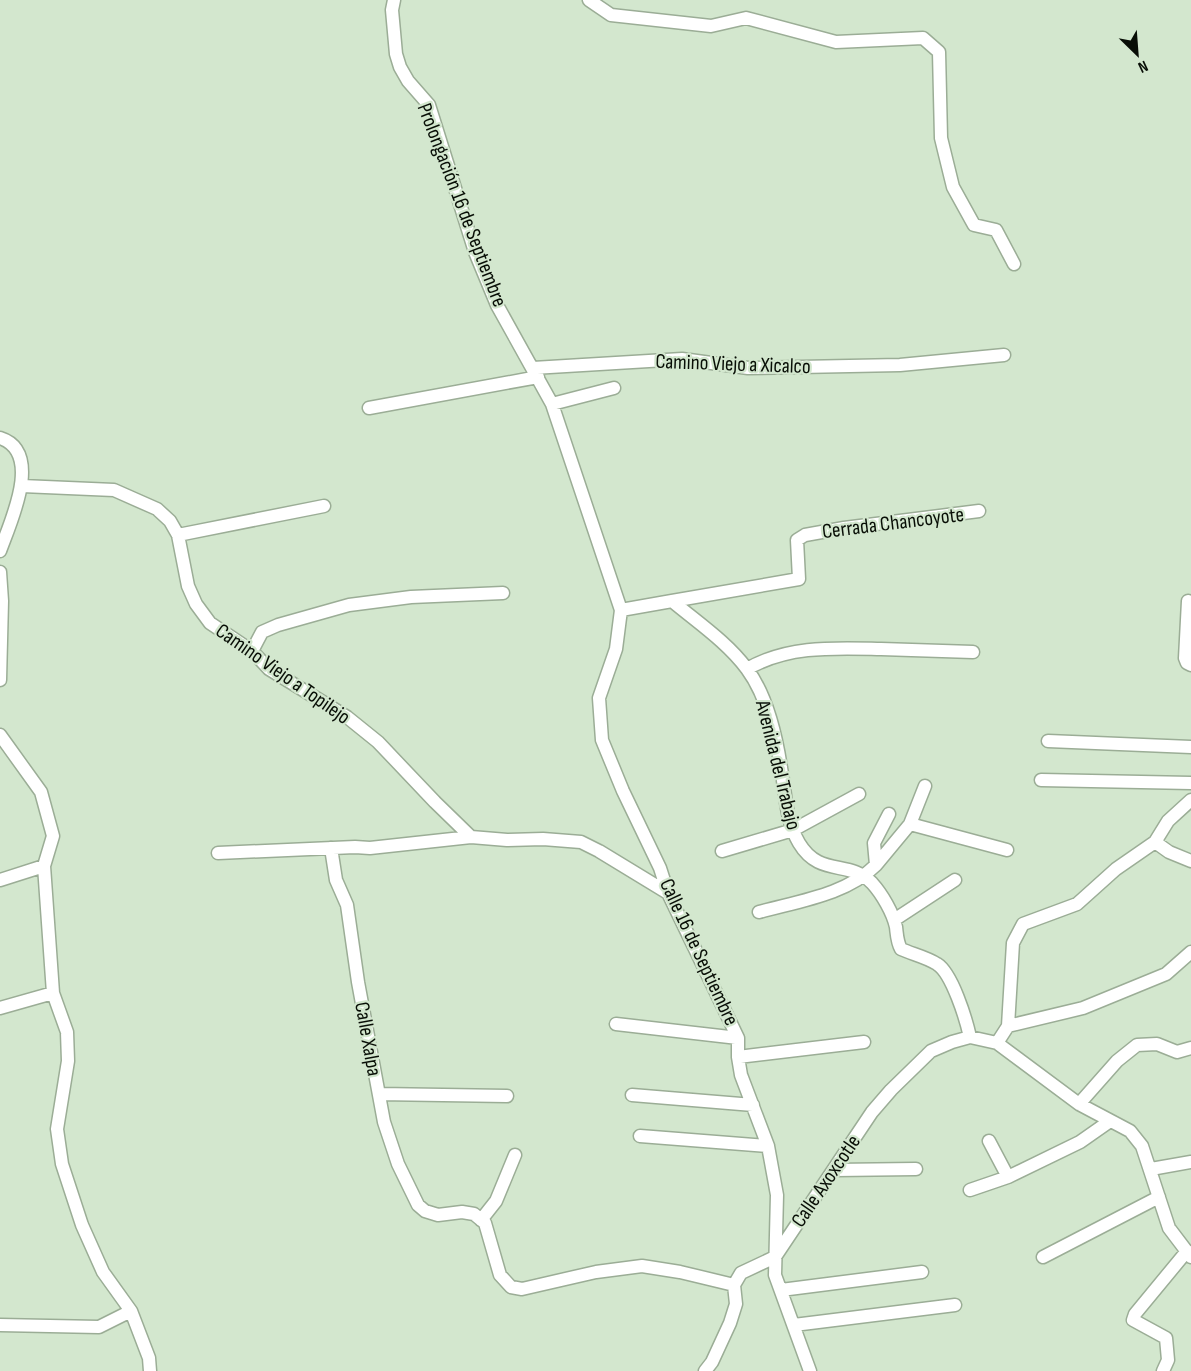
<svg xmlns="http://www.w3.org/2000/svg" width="1191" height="1371" viewBox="0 0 1191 1371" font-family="'Sofia Sans Condensed',sans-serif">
<rect width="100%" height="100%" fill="#d3e7ce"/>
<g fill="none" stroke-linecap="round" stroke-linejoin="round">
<defs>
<path id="minor" d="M394 0 392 10 396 54 400 67 408 81 429 105 475 252 497 305 552 404 621 610 616 649 599 698 602 740 623 791 660 868 668 893 738 1038V1057L741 1075 768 1146 777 1195 775 1275 810 1371
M589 0 611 15 711 26 746 18 836 42 923 38 939 52 941 138 953 187 974 225 996 230 1014 264
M533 368 682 359 748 368 900 365 1004 355
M552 404 614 388
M369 408 538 377
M0 438C44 452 10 523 0 551
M22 486 114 490 157 509 170 521 178 535 188 586 196 604 210 623 252 651 269 669 347 717 378 742 435 802 471 837
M178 535 324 506
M0 572 2 601 0 680
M672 601 799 579 797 540 805 535 844 528 979 511
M1188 601 1185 658 1187 663 1191 665
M621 610 672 601C697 622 727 642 747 669 767 696 776 735 781 768 786 794 785 819 799 843 820 878 849 859 872 883 882 894 893 913 896 927 897 935 897 942 901 949 912 954 926 957 937 964 952 973 966 1019 970 1037
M252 651 262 632 278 625 349 605 411 597 503 593
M747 669C788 645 835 648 881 649 912 650 942 651 973 652
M0 735 41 792 53 836 44 866 53 993 67 1032 68 1061 57 1129 62 1164 82 1225 103 1272 131 1311 149 1358 150 1371
M1048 741 1191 747
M1041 780 1191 783
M925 786 910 824 1007 850
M1155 842 1169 852 1191 861
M331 848 336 880 347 905 358 982 384 1122 398 1164 418 1205 425 1211 438 1215 462 1212 474 1214 485 1223 500 1275 511 1287 522 1289 596 1272 642 1266 680 1272 734 1285
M722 851 793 830 859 794
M218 853 355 847 370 848 471 837 507 840 543 839 581 842 599 851 668 893
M876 865 910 824
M0 880 44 866
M759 912C799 901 846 895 876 865L874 843 889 814
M894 920 955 880
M0 1008 53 993
M616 1024 738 1038
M1008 1026 1083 1008 1166 974 1191 952
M997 1043 1008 1026 1013 943 1023 924 1077 904 1116 869 1155 842 1168 821 1191 800
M738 1057 864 1042
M379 1094 507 1096
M632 1095 753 1105
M1079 1104 1117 1061 1137 1045 1157 1044 1177 1052 1191 1048
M640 1136 768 1146
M989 1141 1008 1177 1080 1142 1110 1121
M1151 1169 1191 1162
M835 1170 916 1169
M970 1190 1008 1177
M481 1220 496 1201 515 1155
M1043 1257 1159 1197
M781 1290 922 1272
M0 1325 99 1327 131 1311
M794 1325 955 1305
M705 1371 712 1362 730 1323 736 1304 734 1285 741 1273 775 1257 872 1112 891 1090 931 1051 952 1042 970 1037 997 1043 1079 1104 1130 1131 1142 1146 1169 1228 1191 1257
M1163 1371 1168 1360 1166 1338 1133 1320 1135 1314 1187 1251"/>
</defs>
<!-- minor casing -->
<use href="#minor" stroke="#9bad96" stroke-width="15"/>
<!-- minor -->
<use href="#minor" stroke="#fff" stroke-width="12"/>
</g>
<g text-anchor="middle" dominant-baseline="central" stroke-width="4.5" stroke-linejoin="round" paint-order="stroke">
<!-- street labels -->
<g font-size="21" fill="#080e06" stroke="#d3e7ce">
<text transform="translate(462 205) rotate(69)">Prolongación 16 de Septiembre</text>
<text transform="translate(733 364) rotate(2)">Camino Viejo a Xicalco</text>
<text transform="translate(893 523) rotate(-7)">Cerrada Chancoyote</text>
<text transform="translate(283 674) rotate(35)">Camino Viejo a Topilejo</text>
<text transform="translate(778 765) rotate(76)">Avenida del Trabajo</text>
<text transform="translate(699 952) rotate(65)">Calle 16 de Septiembre</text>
<text transform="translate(368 1039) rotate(80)">Calle Xalpa</text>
<text transform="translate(826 1181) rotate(-56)">Calle Axoxcotle</text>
</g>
</g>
<!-- north arrow -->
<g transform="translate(1137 54) rotate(155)" stroke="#d3e7ce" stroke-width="4.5" paint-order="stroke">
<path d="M0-4.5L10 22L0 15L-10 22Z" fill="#080e06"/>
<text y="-9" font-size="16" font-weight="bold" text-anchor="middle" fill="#080e06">N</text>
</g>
</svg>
